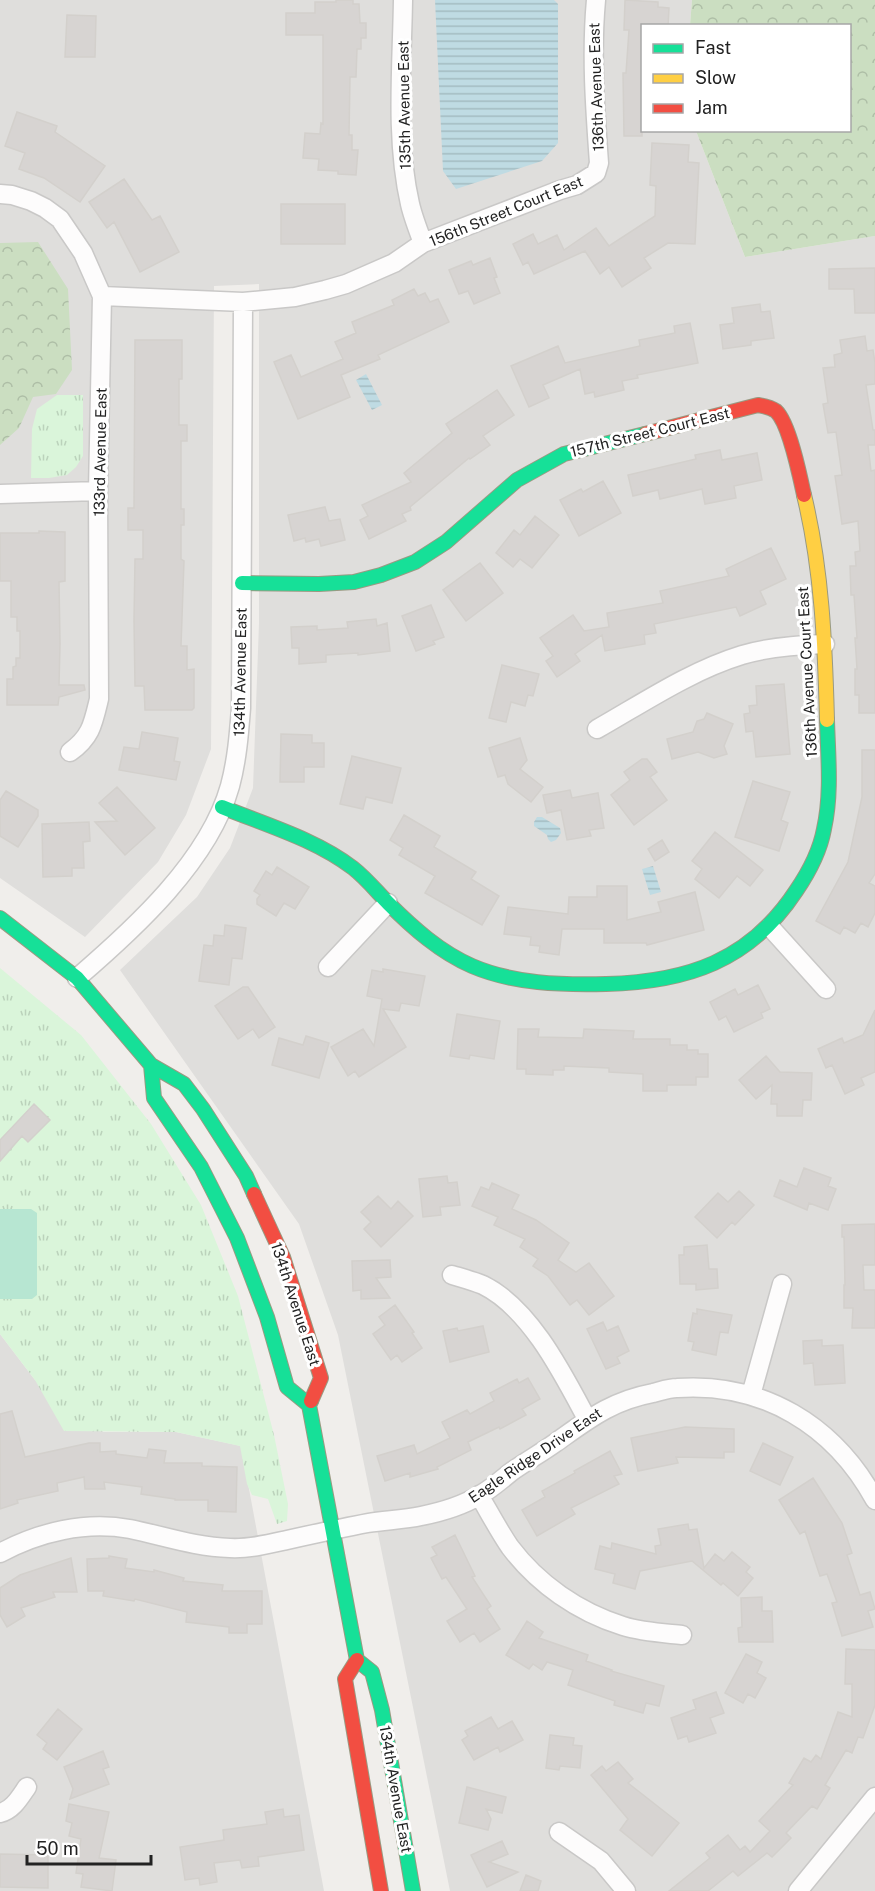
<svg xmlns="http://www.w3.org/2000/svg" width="875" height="1891" viewBox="0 0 875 1891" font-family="'Public Sans',sans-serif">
<defs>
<pattern id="forest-crowns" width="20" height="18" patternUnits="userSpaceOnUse" patternTransform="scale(1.5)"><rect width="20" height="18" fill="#cbdec1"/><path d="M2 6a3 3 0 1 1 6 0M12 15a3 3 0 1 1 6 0" fill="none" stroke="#aebea6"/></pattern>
<pattern id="park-tufts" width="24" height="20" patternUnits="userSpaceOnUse" patternTransform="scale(1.5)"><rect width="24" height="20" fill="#daf5da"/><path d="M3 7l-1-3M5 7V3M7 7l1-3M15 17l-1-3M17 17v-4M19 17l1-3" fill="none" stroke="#bbd2bb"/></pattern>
<pattern id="water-rules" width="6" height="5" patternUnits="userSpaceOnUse" patternTransform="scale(1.5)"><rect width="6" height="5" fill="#bfdbe3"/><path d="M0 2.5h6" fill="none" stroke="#a4bcc2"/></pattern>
</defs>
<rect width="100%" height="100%" fill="#f0eeeb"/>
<!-- residential -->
<path fill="#dfdedc" d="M0 0H692L690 25 642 26V130L696 131 745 257 875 236V1891H450L338 1335 299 1224 120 970 197 897 230 848 253 788 259 623V284L214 286 211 749 186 815 158 862 85 937 0 878Z
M0 1334 35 1380 103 1432H176L241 1446 324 1891H0Z"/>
<!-- forest -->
<path fill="url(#forest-crowns)" d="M692 0H875V236L745 257 696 131 850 130V26L690 25Z
M38 242 68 289 72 370 56 394 33 397 19 428 0 445V243Z"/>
<!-- park -->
<path fill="url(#park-tufts)" d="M57 395H83V456L76 467 67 475 49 478H31L32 429 37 409Z
M0 968 81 1035 151 1124 201 1205 238 1296 274 1435 288 1504 287 1521 277 1524 268 1499 252 1495 247 1484 240 1446 176 1432 64 1431 35 1380 0 1334Z"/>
<!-- pitch -->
<path fill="#b7e6d2" d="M0 1209H31L37 1213V1295L32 1299H0Z"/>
<!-- water -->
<path fill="url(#water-rules)" d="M435 0H554L558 4V143L542 161 456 189 443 171Z
M366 374 382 405 372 410 356 380Z
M537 817H542L560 828 561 833 556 840 551 842 548 839 547 835 534 826V822Z
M653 866 661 892 650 895 642 869Z"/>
<!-- building -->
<path fill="#d7d4d2" stroke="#d3d0cc" stroke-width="1.5" d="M336 0H353V4H359L360 23H366V38H361V49H357L356 77H350L349 135H352V150H358L356 175 338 174V171L318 170 319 159 303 158 305 133 320 134 321 123 323 124V35H286V13H315V2H336Z
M625 0 658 2V7L669 8 668 26H642V136H624L623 73H626L629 30H624Z
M67 15 96 16 95 57H65Z
M17 112 57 126 55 132 105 166 80 202 44 178 19 169 25 153 5 146Z
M652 143 689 145 688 162 699 163 695 244 668 243 644 258 651 268 622 287 609 267 600 274 585 251 534 274 528 262 523 265 513 244 533 234 538 244 557 235 564 250 596 228 609 246 655 216 656 186 650 185Z
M124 179 152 220 160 216 179 252 140 272 114 222 107 228 89 202Z
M281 204H345V244H281Z
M490 258 497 277 494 278 500 293 474 304 468 291 459 294 449 270 471 261 473 265Z
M875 268V313H855L854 289H829V269Z
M414 289 418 296 425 293 430 302 438 299 449 322 378 355 380 359 341 375 350 397 298 419 274 362 291 355 301 377 343 359 335 342 356 333 352 322 394 305 392 300Z
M760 304 761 312 770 311 774 338 751 341V345L723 349 720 325 734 323 732 308Z
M690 323 698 363 637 375 638 378 622 381 624 390 595 397 594 392 585 394 580 369 543 385 549 398 529 407 511 366 558 346 565 363 640 346 639 340 675 333 674 326Z
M865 336 867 351 873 350 875 363V384L866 385 873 430H875V445H868L871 471 875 470V713H859V695H855V669H857L855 638H857L854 595H851L850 566H856L855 552 860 551 858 521 842 524 835 476 842 475 836 432 828 433 823 404 828 403 823 368 835 367 834 355 842 353 840 340Z
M135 340H182V379H179V425H187V441H181V509H184V525H181V559L184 561 181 646H187V670L194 669V708L192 710H145L144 686H135L134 620 135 559H143V530H128V508H134Z
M497 390 514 415 483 436 490 445 470 459 469 458 410 507 411 510 402 514 406 521 369 539 360 520 368 516 362 505 411 482 404 473 452 433 446 424Z
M720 450 722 460 757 453 762 480 734 486 736 498 705 504 702 489 660 499 658 490 633 496 628 475 696 459 695 455Z
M603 481 621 513 579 536 560 500 581 489 583 492Z
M325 507 329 521 340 519 345 540 321 546 319 539 306 542 305 538 294 541 288 515Z
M535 516 559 535 532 568 520 559 513 567 496 553 514 530 520 535Z
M39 531 65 532V581L59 582 60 644 59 685H84L85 690 59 697 58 705H7V679H13V667L16 666V658H20V631H17V617H11V581H0V533H39Z
M771 548 786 579 760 591 766 604 740 616 736 607 654 624 656 633 644 635 645 644 605 651 602 635 575 654 580 661 557 677 546 661 553 656 540 638 573 615 584 631 609 627 607 613 663 603 660 591 729 576 726 569Z
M480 563 503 593 466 621 443 590Z
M431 605 444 637 433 641 435 644 416 651 402 616Z
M376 619 377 626 387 623 390 651 358 655V653L326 655V662L299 664V648H292L291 627 317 626V630L348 628 347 622Z
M502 665 539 674 533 696 528 695 525 706 511 702 506 722 489 718Z
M784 684 790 754 756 757 753 731 746 732 744 714 750 713 749 706 757 705 756 686Z
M707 713 733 724 724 746 727 754 714 758 698 752 672 759 667 739 693 732 697 721 704 719Z
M142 732 178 738 174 761 180 762 176 780 119 770 124 747 139 749Z
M281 734 312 735V743H324V767H304V782H280Z
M520 738 527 760 520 769 543 787 531 802 508 784 505 775 498 777 489 748Z
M862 750H875V874L869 883 875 886V913L868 927 861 923 855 933 844 927 840 934 816 921 848 862 862 797Z
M352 756 401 768 392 803 366 797 363 809 340 804Z
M642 759H647L657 772 650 777 667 800 634 825 611 795 630 780 624 772Z
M753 781 790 792 781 820 788 823 779 851 735 837Z
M117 787 155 828 125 855 95 822 117 821 99 803Z
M570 790 572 798 598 793 604 828 589 830 591 836 567 840 561 810 547 813 543 795Z
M6 791 38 810V816L18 847 0 836V800Z
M404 815 440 836 434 847 476 872 471 879 499 896 482 925 425 893 435 876 399 855 403 848 390 840Z
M89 822 90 841 83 842 84 868H72V876L43 877 42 824Z
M715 832 763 870 750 886 737 876 719 898 695 879 702 869 692 861Z
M662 840 669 852 655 861 648 849Z
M277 867 309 887 295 909 284 903 276 916 257 904V899L260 895 254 891 266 871 272 875Z
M597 886H627V920L661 912 658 902 695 892 704 930 647 945 646 943H604V929H562L559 955 539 952 540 946 530 945 531 937 504 934 508 907 568 914 569 897H597Z
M225 925 246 928 242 959 232 958 229 985 199 981 204 945 213 946 214 935 224 936Z
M383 969 425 976 419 1006 401 1003 399 1011 383 1009 406 1047 359 1077 355 1071 348 1076 331 1047 363 1029 374 1046 382 999 367 996 372 970 383 972Z
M758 985 770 1009 761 1013 763 1018 734 1032 726 1016 719 1020 710 1002 735 989 738 995Z
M243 987H248L275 1027 259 1038 253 1029 238 1039 215 1006Z
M875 1010V1072L861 1078 864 1085 845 1094 832 1065 826 1068 818 1049 842 1038 844 1043 863 1035Z
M457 1014 500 1021 494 1059 470 1055 469 1059 450 1056Z
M518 1029H539L538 1037 583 1038 584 1029 634 1031 633 1039H670V1045H687V1050H698V1054H708V1077H696V1085H667V1091H643V1074L609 1072V1068L564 1066V1070H553V1075L526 1074V1069H517Z
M306 1036 329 1043 319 1078 272 1065 279 1038 303 1045Z
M766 1056 780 1072 812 1073 811 1100H803L802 1116H777V1104H771L772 1085 756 1099 739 1080Z
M34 1104 50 1120 28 1142 22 1136 0 1161V1140Z
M804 1168 831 1178 828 1186 836 1189 828 1210 809 1203 807 1210 774 1196 780 1180 797 1187Z
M447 1176 448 1183 457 1182 460 1205 440 1207 441 1215 423 1217 419 1179Z
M492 1183 519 1195 512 1209 536 1220 569 1243 558 1260 576 1272 589 1263 614 1296 589 1315 577 1300 570 1305 548 1276 533 1266 538 1259 520 1247 525 1239 494 1225 498 1217 472 1206 481 1187 489 1190Z
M739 1191 754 1205 735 1225 732 1222 717 1238 695 1217 718 1193 728 1202Z
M378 1196 391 1209 398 1201 413 1216 381 1247 364 1229 371 1222 361 1212Z
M875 1224V1265H863L864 1290H875V1328H852L853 1308H844V1285H845L844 1237H842V1225Z
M707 1245 709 1269H717L718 1288 696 1290V1284H680L679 1255H684V1247Z
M390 1260 391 1277 376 1278 390 1298 361 1299V1290L353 1291 352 1261Z
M395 1305 414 1332 412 1333 422 1348 402 1362 397 1355 391 1360 373 1334 385 1325 379 1317Z
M697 1309 732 1315 728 1333 720 1332 716 1355 692 1350 694 1342 688 1341 693 1313 697 1314Z
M603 1322 607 1331 618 1326 629 1351 617 1357 620 1363 606 1369 587 1329Z
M483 1326 489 1352 450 1362 443 1331 457 1328 458 1331Z
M822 1340V1346L843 1345 845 1383 815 1385 813 1363 804 1364 803 1341Z
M528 1378 540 1399 522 1409 526 1415 500 1429 499 1427 468 1442 471 1450 437 1467 438 1469 410 1477V1473L385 1481 377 1456 414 1445 417 1454 450 1438 442 1422 467 1410 470 1414 494 1401 490 1393 517 1379 519 1383Z
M12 1411 25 1457 89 1443H100V1452L116 1451V1454L147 1458 149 1449 166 1451 164 1463H202V1466L237 1467 236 1512 208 1511V1500H175V1499L141 1494 142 1487 104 1482 105 1489H85L84 1477 57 1483 58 1491 17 1500 18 1503 0 1509V1414Z
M685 1427 734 1429V1452H724V1458L676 1457 678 1463 638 1471 631 1438Z
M763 1443 793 1457 780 1485 750 1471Z
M610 1451 622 1474 614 1476 619 1484 571 1508 575 1514 537 1536 522 1510 545 1497 542 1491 575 1473 574 1471Z
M813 1478 842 1523 852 1553 847 1555 860 1595 870 1592 875 1609 868 1611 873 1627 842 1636 832 1603 837 1602 827 1574 820 1576 805 1531 800 1534 779 1500Z
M688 1524 689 1530 697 1529 704 1568 715 1554 724 1561 732 1552 750 1567 746 1572 753 1578 738 1596 723 1583 721 1585 692 1561 640 1571 635 1589 613 1583 615 1574 595 1569 600 1546 611 1549 612 1543 656 1554 655 1546 661 1545 658 1529Z
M455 1535 475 1576 472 1577 491 1606 487 1609 500 1629 480 1642 474 1633 460 1642 447 1621 467 1609 446 1577 442 1579 431 1558 437 1555 432 1547Z
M109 1556 127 1559 125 1568 154 1572V1570L184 1578 183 1581 223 1585 222 1591H262V1624H247V1633H229V1627L186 1622 187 1612 135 1599 134 1601 103 1596 104 1591H88L87 1559 109 1558Z
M71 1558 77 1592H53L55 1597 21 1608 25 1616 7 1627 0 1615V1588L20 1575Z
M762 1597V1611H772L773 1642H739L738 1628 742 1627 741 1598Z
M527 1621 543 1632 539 1638 588 1655 586 1661 612 1670 611 1671 664 1686 659 1706 646 1703 643 1713 614 1705 615 1701 568 1685 573 1670 547 1662 542 1670 533 1664 529 1669 506 1655Z
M846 1649 875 1650V1705L863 1738 858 1737 852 1753 846 1750 825 1785 830 1788 817 1809 812 1806 786 1833 791 1838 772 1857 767 1853 738 1876 733 1871 708 1891H669L710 1858 706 1853 728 1835 740 1850 745 1846 750 1852 770 1831 759 1821 793 1785 789 1783 804 1758 811 1762 816 1755 821 1759 838 1712 852 1717V1684H845Z
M746 1654 762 1662 757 1673 766 1678 755 1698 748 1694 743 1703 725 1693Z
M716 1692 724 1713 710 1718 716 1733 689 1742 687 1736 678 1739 671 1718 696 1709 693 1700Z
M58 1709 82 1729 57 1760 43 1749 47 1743 37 1735Z
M491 1717 498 1729 512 1721 523 1740 500 1752 498 1747 474 1760 462 1740 468 1736 465 1731Z
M550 1735 574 1738 573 1745 582 1746 580 1768 560 1766 559 1770 546 1768Z
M103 1751 109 1767 103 1769 109 1784 70 1799 73 1789 64 1767Z
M618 1762 633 1779 628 1783 679 1823 652 1856 620 1830 628 1819 591 1775 602 1766 606 1771Z
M467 1787 506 1797 502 1813 486 1809 491 1819 488 1830 459 1823Z
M69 1804 109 1812 99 1858 116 1860 112 1891 81 1887 83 1874 76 1873 81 1839 69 1836 72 1823 66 1821Z
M283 1809 284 1817 299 1815 304 1850 258 1857 259 1866 242 1868 240 1860 214 1863 217 1882 200 1885 199 1878 185 1880 180 1847 224 1840 223 1830 267 1824 265 1812Z
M502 1841 508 1854 489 1862 518 1872 487 1887 471 1855Z
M0 1854 48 1855V1888L0 1887Z
M526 1875 541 1881 538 1891H520Z"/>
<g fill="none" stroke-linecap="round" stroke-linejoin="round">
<defs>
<path id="street" d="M403 0C402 67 395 138 410 204 413 217 418 230 423 243
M0 194 12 195 31 201 45 208 60 219 83 253 102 296 98 491 99 699C93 724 91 737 70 752
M102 296 243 302 295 297 325 290 346 284 394 263 423 243 560 190 577 185 596 173 599 163C595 109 591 54 596 0
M0 494 98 491
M597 729C643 703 690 671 742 655 768 647 797 645 825 644
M770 927 826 989
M328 967 388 903
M77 978C134 929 209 861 230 786 237 760 239 734 241 708L243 302
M452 1275C462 1278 473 1281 483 1285 530 1308 563 1374 587 1419
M751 1395 782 1284
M479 1495C489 1512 499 1531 510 1547 538 1584 578 1612 623 1626 642 1632 663 1633 682 1635
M0 1553C39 1532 85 1521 130 1529 164 1536 195 1547 230 1548 249 1549 269 1544 287 1540 314 1534 341 1528 368 1523 385 1520 403 1520 421 1516 441 1512 462 1506 480 1495 491 1489 501 1480 511 1472 525 1462 541 1453 555 1443 589 1419 611 1401 653 1393 661 1391 669 1388 677 1388 763 1382 834 1425 875 1500
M0 1813C13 1810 20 1797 27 1787
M559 1832 601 1861 626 1891
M798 1891 875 1797"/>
<path id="fast" d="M242 583 319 584 354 582 381 575 415 562 446 542 517 480 564 454 645 434
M222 807C266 825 315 839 353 868 367 879 377 892 389 904 413 928 440 952 472 966 514 984 561 985 606 984 687 982 750 961 796 891 809 872 820 851 824 829 832 793 828 756 827 720
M0 918 77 978 151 1065 184 1084 203 1109 246 1176 254 1194
M151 1065 154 1098 201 1167 237 1238 267 1317 287 1387 309 1405
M311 1401 309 1405 357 1660 372 1672 382 1710 413 1891"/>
<path id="slow" d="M804 495C822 569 825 645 827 720"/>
<path id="jam" d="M645 434 758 405C764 406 770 407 776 411 789 423 800 476 804 495
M254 1194 283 1257 321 1378 311 1401
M357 1660 345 1679 381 1891"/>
</defs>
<!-- street casing -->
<use href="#street" stroke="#c9c8c7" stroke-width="21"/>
<!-- fast casing -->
<use href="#fast" stroke="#999a82" stroke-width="16"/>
<!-- slow casing -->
<use href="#slow" stroke="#999a82" stroke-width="16"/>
<!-- jam casing -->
<use href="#jam" stroke="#999a82" stroke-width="16"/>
<!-- street -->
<use href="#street" stroke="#fdfcfc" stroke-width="18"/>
<!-- fast -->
<use href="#fast" stroke="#16e098" stroke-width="14"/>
<!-- slow -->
<use href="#slow" stroke="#ffcf43" stroke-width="14"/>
<!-- jam -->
<use href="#jam" stroke="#f24e42" stroke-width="14"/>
</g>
<g text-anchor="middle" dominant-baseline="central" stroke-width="6" stroke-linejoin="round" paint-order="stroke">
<!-- street labels -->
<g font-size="15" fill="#222" stroke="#fff">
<text transform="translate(596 87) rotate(-92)">136th Avenue East</text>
<text transform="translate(404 105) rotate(-91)">135th Avenue East</text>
<text transform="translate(506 211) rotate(-22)">156th Street Court East</text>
<text transform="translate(650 432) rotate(-14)">157th Street Court East</text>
<text transform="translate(100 452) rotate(-89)">133rd Avenue East</text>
<text transform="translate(240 672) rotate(-89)">134th Avenue East</text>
<text transform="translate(807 672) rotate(-93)">136th Avenue Court East</text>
<text transform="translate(296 1304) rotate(72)">134th Avenue East</text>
<text transform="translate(535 1455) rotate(-34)">Eagle Ridge Drive East</text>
<text transform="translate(396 1789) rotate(80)">134th Avenue East</text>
</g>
</g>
<!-- legend -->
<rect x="641" y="24" width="210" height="108" fill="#ffffff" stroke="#a7a7a7" stroke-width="1.5"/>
<rect x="653" y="44" width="30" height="9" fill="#16e098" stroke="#a7a7a7" stroke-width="1.5"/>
<text x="695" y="54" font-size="18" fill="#222222">Fast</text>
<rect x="653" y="74" width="30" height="9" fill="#ffcf43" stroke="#a7a7a7" stroke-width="1.5"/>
<text x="695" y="84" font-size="18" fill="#222222">Slow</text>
<rect x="653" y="104" width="30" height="9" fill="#f24e42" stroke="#a7a7a7" stroke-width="1.5"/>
<text x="695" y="114" font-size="18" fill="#222222">Jam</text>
<!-- scale -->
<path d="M27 1855v9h124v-9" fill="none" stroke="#222222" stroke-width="3"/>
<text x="36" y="1855" font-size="18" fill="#222222" stroke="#ffffff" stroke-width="4.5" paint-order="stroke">50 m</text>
</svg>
